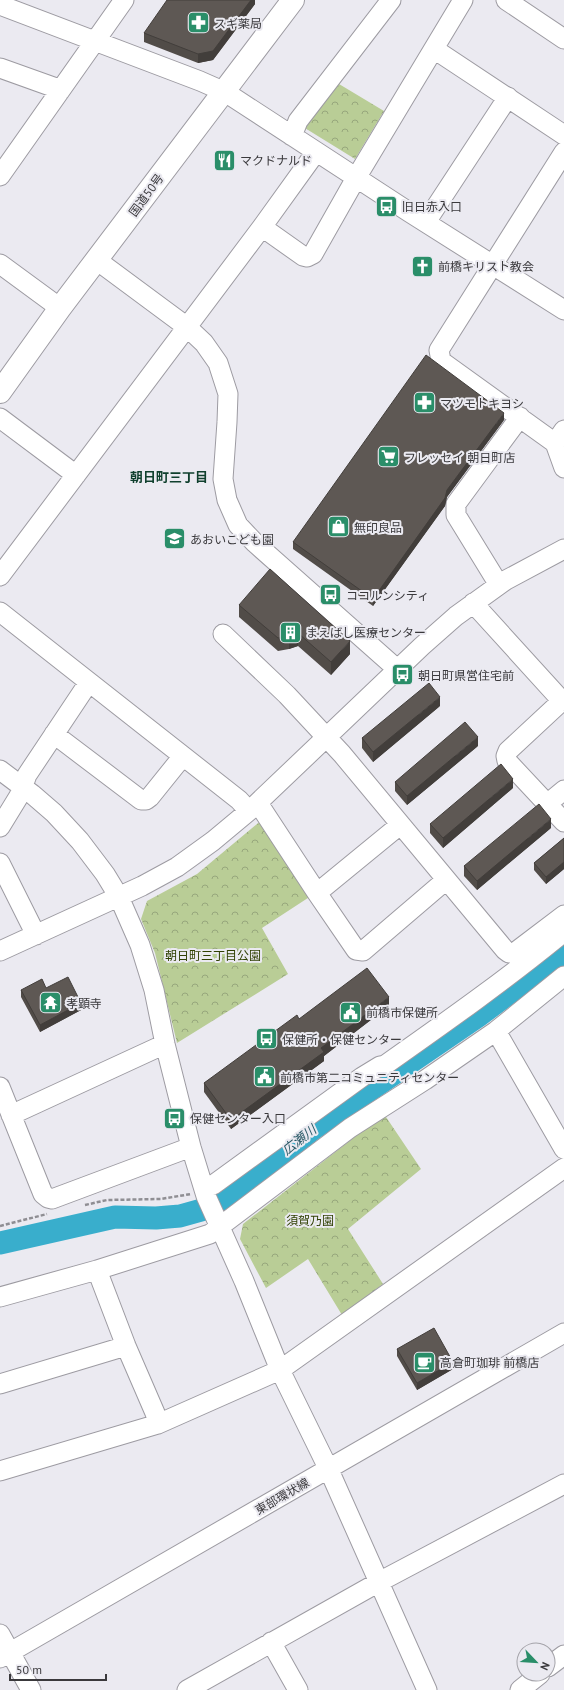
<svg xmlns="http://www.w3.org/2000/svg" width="564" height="1690" viewBox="0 0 564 1690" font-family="'PT Sans','Noto Sans JP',sans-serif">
<defs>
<pattern id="park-crowns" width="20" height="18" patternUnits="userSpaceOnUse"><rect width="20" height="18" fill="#b9cd96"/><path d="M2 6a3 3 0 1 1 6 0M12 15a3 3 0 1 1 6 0" fill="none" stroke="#97a77c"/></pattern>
</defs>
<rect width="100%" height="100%" fill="#ebeaf1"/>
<!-- park -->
<path fill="url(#park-crowns)" d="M334 81 384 111 355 159 300 125Z
M263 819 314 894 262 928 288 974 177 1043 155 953 141 919 147 901 197 874Z
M384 1114 421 1169 348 1229 383 1284 342 1315 308 1259 266 1288 240 1239 243 1224Z"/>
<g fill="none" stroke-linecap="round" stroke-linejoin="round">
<!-- river -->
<path stroke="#39aecc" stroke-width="23" d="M0 1243 115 1217 156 1218 180 1216 205 1209 234 1191 314 1128 478 1016 564 952"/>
<defs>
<path id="minor" d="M506 0 564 39
M0 5 200 81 225 92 409 212 564 310
M434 49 564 135
M0 68 56 88 60 91
M292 136 298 121 391 0
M0 176 124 0
M426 222 508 97
M262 227 303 256 307 257 313 254 356 178 463 0
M98 261 187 327 204 343 218 363 228 394 227 422 223 479 227 500 238 525 255 543 397 669
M0 264 60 308
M0 418 76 475
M564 430 555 443 564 468
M555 443 441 361 439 350 564 152
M0 576 262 227 316 152
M499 585 456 515V504L520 417
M473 603 562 701
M0 612 239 800 249 811
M223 634 287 695 342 754 505 950 509 953H514L564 915
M564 699 508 751 506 756 507 761 564 822
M54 734 141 800H146L150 797 183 756
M0 770 32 794 54 813 80 841 105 874 119 897 140 945 154 990 165 1044 191 1147 206 1196 244 1281 280 1370 329 1470 427 1690
M258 803 317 893 356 950 363 951 446 880
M547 804 564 790
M0 827 19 796 27 775 89 682
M0 863 36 935
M317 893 400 825
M0 951 142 886 177 867 213 841 249 811 422 646 456 616 506 580 564 549
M496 1031 564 1149
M0 1087 43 1194 48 1198 52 1199 191 1147
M11 1115 165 1044
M213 1185 362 1077 380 1066 385 1065C446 1022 507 979 564 932
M97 1270 126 1346 155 1413 158 1424
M0 1297 97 1270 210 1234 350 1128 425 1080 496 1031 564 976
M0 1384 126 1346
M0 1471 158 1424 280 1370 564 1168
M0 1634 31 1690
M271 1642 298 1690
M0 1658 564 1333
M548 1667 564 1655
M187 1690 379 1582 564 1484
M520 1690 540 1674"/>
<path id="highway" d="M0 392 60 308 293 0"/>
</defs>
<!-- minor casing -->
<use href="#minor" stroke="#9d9ba2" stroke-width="21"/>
<!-- highway casing -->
<use href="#highway" stroke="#9d9ba2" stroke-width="24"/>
<!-- path -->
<path stroke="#8f8e93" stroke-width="2.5" stroke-dasharray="4 2" stroke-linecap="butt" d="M85 1205 107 1200 161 1199 191 1194
M0 1226 47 1214"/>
<!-- minor -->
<use href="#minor" stroke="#fff" stroke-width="19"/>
<!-- highway -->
<use href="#highway" stroke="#fff" stroke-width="22"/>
</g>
<!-- wall -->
<path fill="#514c48" d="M255 0V4L213 60 198 63 144 42V33Z
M504 420 447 497 445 506 373 606 293 549V542Z
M239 605 350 654 331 675 298 646 289 649 278 651 239 617Z
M440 706 373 762 362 748V738Z
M478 746 407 805 395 791V782Z
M513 788 443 848 430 833V824Z
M551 828 477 890 464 876V866Z
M564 838V869L546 884 534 870V863Z
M46 988 81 1010 40 1032 21 997V990Z
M389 1006 324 1056V1061L231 1129 204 1092V1083L299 1019Z
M397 1349 453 1369 417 1390 397 1356Z"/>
<!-- shaded-wall -->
<path fill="#423e3b" d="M251 0H255V4L213 60 198 63V54Z
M504 413V420L447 497 445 506 373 606V599L447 490Z
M298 633V646L289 649V637Z
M350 641V654L331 675V662Z
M440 697V706L373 762V752Z
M478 737V746L407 805V796Z
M513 779V788L443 848V838Z
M551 819V828L477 890V881Z
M564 862V869L546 884V877Z
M389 997V1006L324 1056V1061L231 1129V1120L321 1048Z
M81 1003V1010L40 1032V1025Z
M453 1362V1369L417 1390V1383Z"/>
<!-- building -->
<path fill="#5e5854" stroke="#423e3b" d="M167 0H251L213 51 198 54 144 33Z
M426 355 504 413 447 490 445 498 373 599 293 542Z
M270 569 350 641 331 662 298 633 289 637 278 638 239 605Z
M429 683 440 697 373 752 362 738Z
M465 722 478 737 407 796 395 782Z
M501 764 513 779 443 838 430 824Z
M539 804 551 819 477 881 464 866Z
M564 838V862L546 877 534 863Z
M367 968 389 997 321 1048 324 1052 231 1120 204 1083 297 1015 299 1019Z
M68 977 81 1003 40 1025 21 990 42 979 46 988Z
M434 1328 453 1362 417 1383 397 1349Z"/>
<!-- icons -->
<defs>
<symbol id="pharmacy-square" viewBox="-11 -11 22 22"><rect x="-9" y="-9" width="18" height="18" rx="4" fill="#2a8e69" stroke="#ebeaf1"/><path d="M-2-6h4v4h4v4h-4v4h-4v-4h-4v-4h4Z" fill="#fff"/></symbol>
<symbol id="restaurant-square" viewBox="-11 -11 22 22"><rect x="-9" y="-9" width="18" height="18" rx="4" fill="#2a8e69" stroke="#ebeaf1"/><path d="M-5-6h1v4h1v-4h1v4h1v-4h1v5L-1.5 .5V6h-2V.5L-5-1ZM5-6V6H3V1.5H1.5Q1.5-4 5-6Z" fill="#fff"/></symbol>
<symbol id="bus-square" viewBox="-11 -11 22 22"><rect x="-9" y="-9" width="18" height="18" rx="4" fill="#2a8e69" stroke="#ebeaf1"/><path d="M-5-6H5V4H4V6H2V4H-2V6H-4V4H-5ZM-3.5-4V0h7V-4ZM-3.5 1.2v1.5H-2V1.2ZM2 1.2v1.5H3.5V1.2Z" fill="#fff"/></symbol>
<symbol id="church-square" viewBox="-11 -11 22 22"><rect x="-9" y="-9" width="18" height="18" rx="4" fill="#2a8e69" stroke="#ebeaf1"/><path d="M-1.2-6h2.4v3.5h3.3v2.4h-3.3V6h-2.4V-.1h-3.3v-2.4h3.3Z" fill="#fff"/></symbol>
<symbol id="supermarket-square" viewBox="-11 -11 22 22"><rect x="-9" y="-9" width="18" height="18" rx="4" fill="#2a8e69" stroke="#ebeaf1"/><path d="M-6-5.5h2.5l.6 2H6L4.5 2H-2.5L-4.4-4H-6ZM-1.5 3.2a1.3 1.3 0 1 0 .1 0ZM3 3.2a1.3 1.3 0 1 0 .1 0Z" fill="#fff"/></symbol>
<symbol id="shop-square" viewBox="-11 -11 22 22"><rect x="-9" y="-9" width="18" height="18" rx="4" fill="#2a8e69" stroke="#ebeaf1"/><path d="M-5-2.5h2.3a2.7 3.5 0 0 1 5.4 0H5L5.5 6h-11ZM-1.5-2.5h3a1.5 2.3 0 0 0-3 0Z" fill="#fff"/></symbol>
<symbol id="school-square" viewBox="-11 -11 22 22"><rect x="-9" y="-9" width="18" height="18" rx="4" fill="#2a8e69" stroke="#ebeaf1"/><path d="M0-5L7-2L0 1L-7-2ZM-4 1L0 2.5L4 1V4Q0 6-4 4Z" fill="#fff"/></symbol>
<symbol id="building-square" viewBox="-11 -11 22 22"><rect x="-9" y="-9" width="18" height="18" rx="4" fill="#2a8e69" stroke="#ebeaf1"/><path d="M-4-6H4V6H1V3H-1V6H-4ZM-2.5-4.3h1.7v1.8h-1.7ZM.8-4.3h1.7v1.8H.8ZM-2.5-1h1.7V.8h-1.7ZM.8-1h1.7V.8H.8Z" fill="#fff"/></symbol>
<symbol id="temple-square" viewBox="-11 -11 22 22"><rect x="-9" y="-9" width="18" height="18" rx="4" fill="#2a8e69" stroke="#ebeaf1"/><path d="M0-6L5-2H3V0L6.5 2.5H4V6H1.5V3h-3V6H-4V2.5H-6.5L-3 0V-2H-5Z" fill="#fff"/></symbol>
<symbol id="civic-square" viewBox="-11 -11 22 22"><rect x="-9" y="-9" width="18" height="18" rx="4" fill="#2a8e69" stroke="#ebeaf1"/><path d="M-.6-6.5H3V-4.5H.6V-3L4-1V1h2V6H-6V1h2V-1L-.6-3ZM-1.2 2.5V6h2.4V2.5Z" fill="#fff"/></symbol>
<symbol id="cafe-square" viewBox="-11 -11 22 22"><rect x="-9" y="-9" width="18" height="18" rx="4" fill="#2a8e69" stroke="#ebeaf1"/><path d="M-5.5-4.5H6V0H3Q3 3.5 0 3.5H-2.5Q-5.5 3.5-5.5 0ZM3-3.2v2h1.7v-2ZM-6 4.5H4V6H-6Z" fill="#fff"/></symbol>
</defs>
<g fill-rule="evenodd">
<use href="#pharmacy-square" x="186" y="10" width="25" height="25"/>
<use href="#restaurant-square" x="212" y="148" width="25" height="25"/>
<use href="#bus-square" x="374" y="194" width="25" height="25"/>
<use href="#church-square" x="410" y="254" width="25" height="25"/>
<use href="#pharmacy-square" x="412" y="390" width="25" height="25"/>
<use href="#supermarket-square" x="376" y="444" width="25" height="25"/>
<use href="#shop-square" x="326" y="514" width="25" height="25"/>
<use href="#school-square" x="162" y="526" width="25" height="25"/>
<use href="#bus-square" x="318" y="582" width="25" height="25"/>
<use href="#building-square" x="278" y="620" width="25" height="25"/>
<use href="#bus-square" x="390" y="662" width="25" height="25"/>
<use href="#temple-square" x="38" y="990" width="25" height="25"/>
<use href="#civic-square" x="338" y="1000" width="25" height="25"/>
<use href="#bus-square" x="254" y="1026" width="25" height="25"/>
<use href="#civic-square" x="252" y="1064" width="25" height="25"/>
<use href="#bus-square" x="162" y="1106" width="25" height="25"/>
<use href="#cafe-square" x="412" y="1350" width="25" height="25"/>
</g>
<g text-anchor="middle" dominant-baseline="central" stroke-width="4" stroke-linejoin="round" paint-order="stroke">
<!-- poi labels -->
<g font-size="12" fill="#3a393c" stroke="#ebeaf1" text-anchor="start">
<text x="214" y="23">スギ薬局</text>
<text x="240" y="160">マクドナルド</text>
<text x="402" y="206">旧日赤入口</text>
<text x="438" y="266">前橋キリスト教会</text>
<text x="440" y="403">マツモトキヨシ</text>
<text x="404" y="457">フレッセイ 朝日町店</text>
<text x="354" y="527">無印良品</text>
<text x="190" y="539">あおいこども園</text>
<text x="346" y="595">ココルンシティ</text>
<text x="306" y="632">まえばし医療センター</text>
<text x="418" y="675">朝日町県営住宅前</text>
<text x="66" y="1003">孝顕寺</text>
<text x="366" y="1012">前橋市保健所</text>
<text x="282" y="1039">保健所・保健センター</text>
<text x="280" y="1077">前橋市第二コミュニティセンター</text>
<text x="190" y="1118">保健センター入口</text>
<text x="440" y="1362">高倉町珈琲 前橋店</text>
</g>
<!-- street labels -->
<g font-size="12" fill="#3a393c" stroke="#ebeaf1">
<text transform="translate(146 195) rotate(-54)">国道50号</text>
<text transform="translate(282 1496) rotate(-30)">東部環状線</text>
</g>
<!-- park labels -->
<g font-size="12" fill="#304003" stroke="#ebeaf1">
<text x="213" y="955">朝日町三丁目公園</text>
<text x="310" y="1220">須賀乃園</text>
</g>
<!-- neighbourhood labels -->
<g font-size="13" font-weight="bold" fill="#10402e" stroke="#ebeaf1">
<text x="169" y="477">朝日町三丁目</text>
</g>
<!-- water labels -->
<g font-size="13" font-style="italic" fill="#2c5b68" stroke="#ebeaf1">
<text transform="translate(299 1140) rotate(-38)">広瀬川</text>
</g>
</g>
<!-- north arrow -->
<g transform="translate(536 1662) rotate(115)"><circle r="19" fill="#ebeaf1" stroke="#a4a3a9"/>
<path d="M0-3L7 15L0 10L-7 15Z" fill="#2a8e69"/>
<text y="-6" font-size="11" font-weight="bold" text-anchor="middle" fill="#3a393c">N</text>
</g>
<!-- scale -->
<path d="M10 1674v6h96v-6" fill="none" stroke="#3a393c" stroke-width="2"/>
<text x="16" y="1674" font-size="12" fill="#3a393c" stroke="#ebeaf1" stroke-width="3" paint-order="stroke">50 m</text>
</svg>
